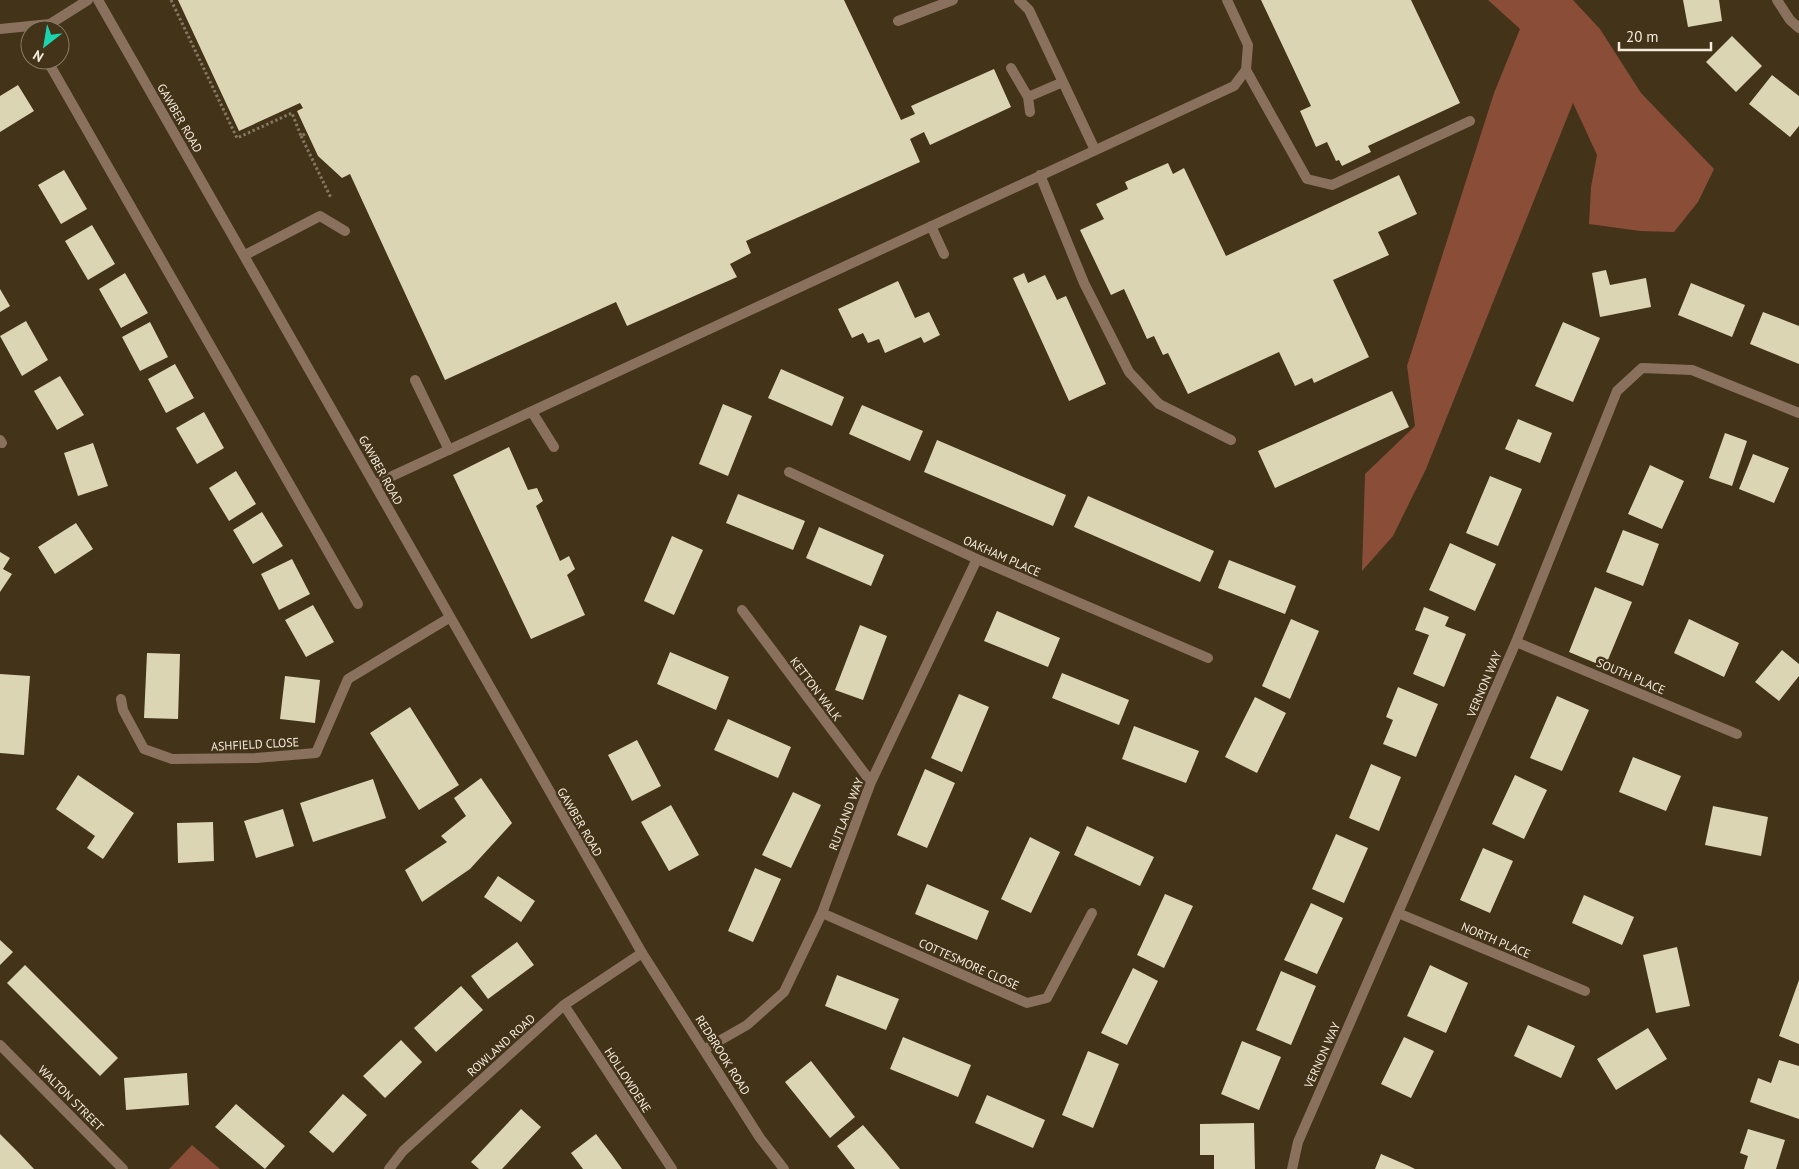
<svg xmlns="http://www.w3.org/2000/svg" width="1799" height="1169" viewBox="0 0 1799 1169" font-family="'PT Sans',sans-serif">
<rect width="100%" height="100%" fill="#423319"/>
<!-- green -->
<path fill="#894d38" d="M1488 0H1573L1600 29 1641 93 1714 169 1698 202 1674 232 1640 231 1589 224 1591 187 1597 155 1573 103 1426 469 1393 536 1362 571 1365 474 1415 426 1407 366 1494 93 1520 29Z
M192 1145 220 1169H169Z"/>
<!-- building -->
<path fill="#dbd5b3" d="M178 0H844L901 120 915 114 911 106 994 69 1011 107 930 145 924 132 910 139 920 162 746 241 751 253 730 264 737 277 627 326 616 302 445 380 350 174 342 178 318 156 297 111 303 108 300 103 239 131Z
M1261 0H1411L1460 103 1368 146 1371 152 1342 166 1339 160 1336 161 1327 142 1316 147 1300 111 1311 106Z
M1683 0H1719L1722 21 1688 27Z
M1732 36 1762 66 1736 92 1706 62Z
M1772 75 1799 96V126L1790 137 1749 104Z
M18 85 34 111 0 132V96Z
M1168 163 1173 174 1184 168 1226 256 1399 175 1417 214 1378 232 1389 255 1333 280 1369 357 1314 383 1312 378 1295 386 1279 352 1188 394 1168 353 1163 355 1154 336 1147 339 1124 289 1111 295 1080 230 1104 219 1096 204 1128 189 1125 182Z
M64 170 87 209 61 224 38 185Z
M92 225 115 264 88 280 65 241Z
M1606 270 1610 285 1646 278 1651 307 1600 317 1592 273Z
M125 273 148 313 121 328 99 289Z
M1024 273 1028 283 1045 275 1057 300 1066 296 1106 384 1069 401 1013 278Z
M898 281 915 318 929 312 940 335 924 343 921 337 885 353 879 339 868 343 863 333 852 338 838 309Z
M1691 283 1745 305 1732 337 1678 315Z
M0 289 10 306 0 312Z
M1763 312 1799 326V364L1750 344Z
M26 321 48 360 22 376 0 336Z
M150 322 168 357 140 371 122 337Z
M1563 322 1600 338 1573 402 1535 386Z
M175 364 194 398 166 413 148 379Z
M781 369 844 397 832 426 768 398Z
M60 376 84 415 57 430 34 391Z
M1392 391 1409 427 1275 488 1258 451Z
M723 404 752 416 728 476 699 464Z
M862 405 923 431 910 461 849 434Z
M204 412 224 448 197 464 176 428Z
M1518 419 1552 433 1540 463 1505 449Z
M1725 433 1747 441 1732 486 1709 478Z
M937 440 1066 495 1053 526 924 472Z
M93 443 108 486 78 496 64 453Z
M509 447 528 490 537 488 543 501 536 506 560 561 569 556 575 569 567 575 585 615 531 639 453 475Z
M1753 454 1789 468 1774 503 1739 489Z
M1650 465 1684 481 1662 529 1628 514Z
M236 471 256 504 229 521 209 488Z
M1490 476 1522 489 1498 546 1466 533Z
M738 494 805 521 793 550 726 523Z
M1088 496 1214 551 1200 582 1074 527Z
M262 512 283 546 253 564 233 530Z
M76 523 93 549 55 574 38 547Z
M819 527 884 555 871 586 806 558Z
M1623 530 1659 544 1643 586 1606 572Z
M672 536 703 550 674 615 644 601Z
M1450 543 1496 564 1475 611 1429 590Z
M0 552 10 558 3 569 12 574 0 592Z
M292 559 310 594 279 610 261 574Z
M1229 560 1296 586 1285 614 1218 588Z
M1595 587 1632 602 1605 667 1569 652Z
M313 605 334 642 306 657 285 620Z
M1424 607 1449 617 1445 626 1466 634 1444 687 1413 674 1429 635 1415 630Z
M997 611 1060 638 1048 667 984 641Z
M1291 619 1319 631 1290 699 1262 686Z
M1689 619 1739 643 1724 677 1674 653Z
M860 625 887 636 863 700 835 690Z
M1782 650 1799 664V676L1779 701 1755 682Z
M670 652 729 677 716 710 657 684Z
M147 653 180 654 178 719 144 718Z
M1062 673 1129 700 1119 725 1052 698Z
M0 674 30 676 24 755 0 753Z
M285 676 320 680 315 723 280 719Z
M1398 687 1438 704 1416 757 1383 744 1393 720 1386 717Z
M959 694 989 707 962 772 931 758Z
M1557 696 1589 710 1562 771 1530 758Z
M1255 697 1286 713 1257 773 1225 757Z
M410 707 459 785 419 810 370 733Z
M728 719 791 747 778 778 714 750Z
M1134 726 1199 751 1186 783 1122 759Z
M637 740 661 786 632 801 608 755Z
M1633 757 1681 776 1666 811 1619 792Z
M1371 764 1401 777 1379 831 1349 818Z
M925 769 955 783 927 848 897 835Z
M78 775 134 813 103 859 87 848 95 836 56 809Z
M1515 775 1547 790 1524 839 1492 824Z
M481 778 512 823 470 869 422 902 405 870 447 842 441 836 466 816 454 798Z
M373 779 386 818 313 842 300 803Z
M793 792 821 805 791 868 762 855Z
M671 805 699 855 669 871 641 822Z
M1713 806 1768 817 1761 856 1705 845Z
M283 809 294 846 256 858 244 821Z
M213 822 214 861 178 863 177 823Z
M1087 826 1154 857 1140 886 1074 855Z
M1336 834 1368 848 1344 903 1312 889Z
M1030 837 1060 852 1031 913 1001 899Z
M1483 848 1513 861 1490 913 1460 900Z
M755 868 781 879 753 942 728 931Z
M498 876 535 901 521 922 484 897Z
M927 884 989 911 977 940 915 914Z
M1165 894 1193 906 1164 968 1137 955Z
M1584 895 1634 917 1622 945 1572 923Z
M1311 903 1343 918 1317 974 1284 960Z
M0 940 13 952 0 965Z
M517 942 534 965 488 999 471 976Z
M1677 947 1690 1006 1656 1013 1643 955Z
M25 965 118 1058 100 1076 7 983Z
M1430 965 1468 983 1446 1033 1407 1016Z
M1133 968 1158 981 1127 1045 1101 1033Z
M1281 971 1316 986 1291 1045 1256 1030Z
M837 975 899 999 886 1030 825 1006Z
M1799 980V1044L1779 1036Z
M461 986 483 1010 436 1052 414 1028Z
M1528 1025 1575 1046 1561 1078 1514 1056Z
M1648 1028 1667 1059 1616 1090 1597 1059Z
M903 1037 971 1065 958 1097 890 1069Z
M1404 1037 1434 1051 1411 1098 1381 1084Z
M401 1040 422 1062 385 1098 363 1076Z
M1242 1041 1281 1057 1259 1110 1221 1094Z
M1088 1051 1119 1064 1093 1128 1062 1115Z
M1779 1060 1799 1066V1119L1750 1102 1758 1078 1771 1083Z
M811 1061 855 1117 830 1138 785 1082Z
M187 1073 189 1105 126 1110 124 1078Z
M343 1094 367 1115 333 1153 309 1132Z
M987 1095 1045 1120 1033 1148 975 1123Z
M236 1104 285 1146 265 1169 215 1127Z
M521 1109 541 1127 502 1169H479L471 1162Z
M1254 1123 1255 1169H1214V1155H1200V1124Z
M863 1125 886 1152 900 1169H855L837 1146Z
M1748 1129 1785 1140 1776 1169H1744L1748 1156 1740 1153Z
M0 1134 19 1153 34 1169H0Z
M596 1134 612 1155 622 1169H583L571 1153Z
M1381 1154 1409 1166 1415 1169H1375Z"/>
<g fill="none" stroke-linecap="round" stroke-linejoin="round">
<!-- path -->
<path stroke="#857862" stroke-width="3" stroke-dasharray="2.5 2.5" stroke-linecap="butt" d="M171 0 237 138 292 113 301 136 307 133
M301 136 331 198"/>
<!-- service -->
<path stroke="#8a715e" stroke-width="10" d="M1019 0 1029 10 1095 150
M898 21 953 0
M47 60 358 604
M1011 68 1028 97
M1246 70 1307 179 1332 185 1470 121
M1030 112 1028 97 1063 82
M1040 175 1084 283 1129 372 1159 404 1231 440
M931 226 944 254
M245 255 320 216 345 231
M415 380 449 450
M532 412 554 447
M375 484 1234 86 1246 70 1248 45 1227 0"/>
<!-- minor -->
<path stroke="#8a715e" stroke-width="10" d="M1777 0 1790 20 1799 28
M0 29 50 24 88 0
M0 440 2 443
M789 472 977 559 1208 658
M742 610 871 782
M1516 642 1737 734
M121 699 123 710 144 749 172 759 256 758 316 753 348 679 449 618
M822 913 1027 1003 1047 998 1092 913
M1398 913 1585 991
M564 1005 672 1169
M0 1045 123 1169
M705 1049 747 1025 784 992 822 913 871 782 977 559
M389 1169 403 1151 564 1005 642 953
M1292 1169 1298 1142 1516 642 1617 391 1642 368 1692 370 1799 413"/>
<!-- tertiary -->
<path stroke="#8a715e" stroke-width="10" d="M98 0 642 953 760 1138 784 1169"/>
</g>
<g text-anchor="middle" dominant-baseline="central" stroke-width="5" stroke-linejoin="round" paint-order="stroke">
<!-- street labels -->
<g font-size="12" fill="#f6ecdd" stroke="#423319">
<text transform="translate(180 118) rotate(60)">GAWBER ROAD</text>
<text transform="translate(381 470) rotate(61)">GAWBER ROAD</text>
<text transform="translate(1002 556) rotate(24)">OAKHAM PLACE</text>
<text transform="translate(1631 676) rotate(23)">SOUTH PLACE</text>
<text transform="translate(1484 684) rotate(-67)">VERNON WAY</text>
<text transform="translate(816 689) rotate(53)">KETTON WALK</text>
<text transform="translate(255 744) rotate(-3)">ASHFIELD CLOSE</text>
<text transform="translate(846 814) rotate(-69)">RUTLAND WAY</text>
<text transform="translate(580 822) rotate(60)">GAWBER ROAD</text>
<text transform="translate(1496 940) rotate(23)">NORTH PLACE</text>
<text transform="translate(969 964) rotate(24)">COTTESMORE CLOSE</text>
<text transform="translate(501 1045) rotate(-42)">ROWLAND ROAD</text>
<text transform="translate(723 1055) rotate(58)">REDBROOK ROAD</text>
<text transform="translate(1322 1055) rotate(-66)">VERNON WAY</text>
<text transform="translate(628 1080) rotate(57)">HOLLOWDENE</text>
<text transform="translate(71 1098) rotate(45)">WALTON STREET</text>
</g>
</g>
<!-- north arrow -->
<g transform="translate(45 45) rotate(211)"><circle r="24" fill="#423319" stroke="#8a7d67"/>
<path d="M0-4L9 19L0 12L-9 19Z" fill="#1bd5b1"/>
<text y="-8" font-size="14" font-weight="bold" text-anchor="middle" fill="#f6ecdd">N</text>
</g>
<!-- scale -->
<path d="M1619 42v8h92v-8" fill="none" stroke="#f6ecdd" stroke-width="2.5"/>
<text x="1626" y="42" font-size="15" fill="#f6ecdd" stroke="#423319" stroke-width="4" paint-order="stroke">20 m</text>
</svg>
